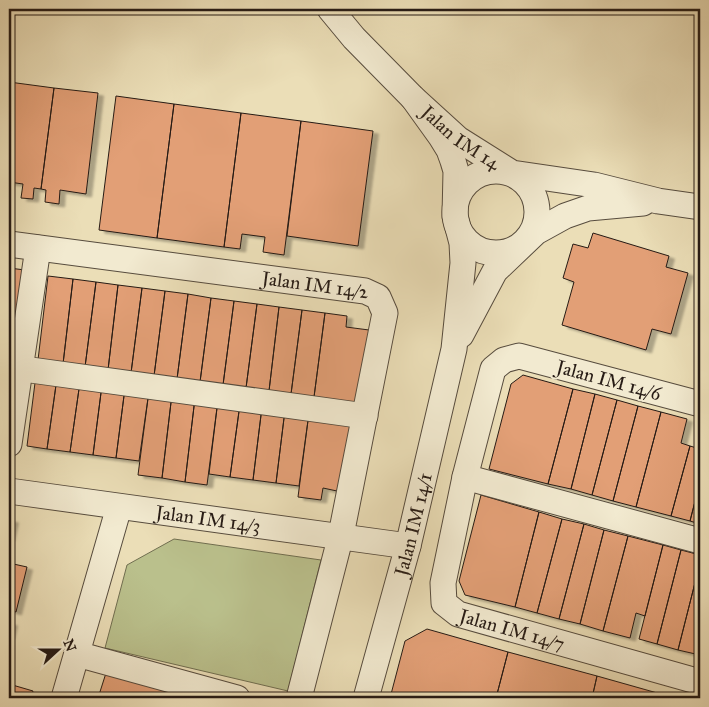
<svg xmlns="http://www.w3.org/2000/svg" width="709" height="707" viewBox="0 0 709 707" font-family="'IM FELL Great Primer',serif">
<defs>
<filter id="shadow"><feDropShadow dx="5.5" dy="3" stdDeviation="1" flood-color="#0004"/></filter>
</defs>
<rect width="100%" height="100%" fill="#ebdeb7"/>
<filter id="stains"><feTurbulence type="fractalNoise" baseFrequency=".004" numOctaves="4"/><feColorMatrix values="0 0 0 0 .2 0 0 0 0 .09 0 0 0 0 .02 0 0 0 .5 -.17"/></filter>
<radialGradient id="worn" r=".72"><stop offset=".6" stop-color="#630" stop-opacity="0"/><stop offset="1" stop-color="#630" stop-opacity=".3"/></radialGradient>
<!-- green -->
<path fill="#bac08c" stroke="#706e50" d="M174 539 321 560 288 691 105 648 127 565Z"/>
<!-- building -->
<path fill="#e29f76" stroke="#261b15" filter="url(#shadow)" d="M9 82 54 88 41 189 34 188 33 199 21 198 23 184 9 182Z
M54 88 98 93 86 194 60 190 59 204 45 202 46 190 41 189Z
M116 96 174 104 157 238 99 230Z
M174 104 241 113 224 247 157 238Z
M241 113 301 121 284 255 263 252 265 237 242 234 240 249 224 247Z
M301 121 373 131 358 246 287 236Z
M593 233 669 256 666 267 688 273 671 334 652 329 646 350 562 325 574 282 563 278 573 244 588 248Z
M9 268 25 270 16 354 9 353Z
M48 276 73 279 63 364 38 360Z
M73 279 96 282 85 367 63 364Z
M96 282 118 285 108 370 85 367Z
M118 285 142 288 131 373 108 370Z
M142 288 165 291 154 376 131 373Z
M165 291 188 294 177 379 154 376Z
M188 294 211 298 200 382 177 379Z
M211 298 234 301 223 385 200 382Z
M234 301 257 304 246 388 223 385Z
M257 304 279 307 269 391 246 388Z
M279 307 302 310 291 394 269 391Z
M302 310 325 313 314 397 291 394Z
M325 313 347 316 346 327 369 330 360 403 314 397Z
M36 375 57 378 47 449 27 446Z
M523 375 573 389 548 484 489 469 511 384Z
M57 378 80 382 70 452 47 449Z
M80 382 102 385 93 455 70 452Z
M102 385 125 388 116 458 93 455Z
M125 388 149 391 139 461 116 458Z
M573 389 595 394 571 489 548 484Z
M149 391 172 394 162 478 138 475Z
M172 394 195 398 185 482 162 478Z
M595 394 617 400 592 495 571 489Z
M195 398 218 400 207 485 185 482Z
M218 400 240 404 230 477 209 474Z
M617 400 638 406 613 501 592 495Z
M240 404 262 407 253 480 230 477Z
M638 406 661 412 636 507 613 501Z
M262 407 285 410 276 483 253 480Z
M285 410 309 413 299 486 276 483Z
M661 412 687 419 681 443 690 446 671 516 636 507Z
M309 413 354 419 337 491 323 488 321 500 298 497Z
M690 446 700 449V482L690 521 671 516Z
M700 482V524L690 521Z
M481 495 539 512 515 607 465 595 459 581Z
M539 512 562 519 537 613 515 607Z
M9 519 13 520 9 538Z
M562 519 584 524 559 619 537 613Z
M584 524 604 530 580 624 559 619Z
M604 530 628 536 603 631 580 624Z
M628 536 663 545 645 616 636 613 630 638 603 631Z
M663 545 681 550 657 644 639 639Z
M681 550 700 555V563L678 650 657 644Z
M9 563 27 567 16 612 9 610Z
M700 563V655L678 650Z
M9 622 12 623 9 636Z
M427 629 508 652 496 698H390L405 641Z
M508 652 597 676 592 698H496Z
M106 673 182 695 181 698H98Z
M597 676 675 698H592Z
M9 684 33 691 31 698H9Z"/>
<g fill="none" stroke-linecap="round" stroke-linejoin="round">
<defs>
<g id="minor">
<path id="s1" d="M330 9 354 38 413 98 458 139 512 173 594 185 658 201 700 207"/>
<circle cx="496" cy="212" r="41"/>
<path id="s2" d="M9 244 365 291 378 297 385 313 341 535 299 698"/>
<path d="M461 335 495 271 536 232 565 216 588 208 643 203"/>
<path d="M9 367 365 416"/>
<path id="s3" d="M700 404 519 356 504 360 493 369 465 477 443 583 444 603 458 614 700 682"/>
<path d="M9 444 38 248"/>
<path d="M465 477 700 541"/>
<path id="s4" d="M9 491 408 546"/>
<path d="M77 654 237 698"/>
<path d="M64 698 119 507"/>
<path id="s5" d="M366 698 408 546 454 349 463 263 462 243 455 216 456 171 453 161 449 150 441 137 413 98"/>
</g>
</defs>
<!-- minor casing -->
<use href="#minor" stroke="#574c3e" stroke-width="27"/>
<!-- minor -->
<use href="#minor" stroke="#f2ead0" stroke-width="25"/>
</g>
<g text-anchor="middle" dominant-baseline="central" stroke-width="4" stroke-linejoin="round" paint-order="stroke">
<!-- street labels -->
<g font-size="19" fill="#261b15" stroke="#f2ead0">
<text stroke="none"><textPath href="#s1" startOffset="184">Jalan IM 14</textPath></text>
<text stroke="none"><textPath href="#s2" startOffset="309">Jalan IM 14/2</textPath></text>
<text transform="translate(609 380) rotate(15)">Jalan IM 14/6</text>
<text stroke="none"><textPath href="#s4" startOffset="201">Jalan IM 14/3</textPath></text>
<text stroke="none"><textPath href="#s5" startOffset="180">Jalan IM 14/1</textPath></text>
<text stroke="none"><textPath href="#s3" startOffset="531">Jalan IM 14/7</textPath></text>
</g>
</g>
<!-- margin -->
<rect width="709" height="707" fill="none" stroke="#ebdeb7" stroke-width="30"/>
<rect x="10" y="10" width="689" height="687" fill="none" stroke="#261b15" stroke-width="2.5"/>
<rect x="15" y="15" width="679" height="677" fill="none" stroke="#261b15"/>
<!-- north arrow -->
<g transform="translate(58 650) rotate(69)" stroke="#f2ead0" stroke-width="4" paint-order="stroke">
<path d="M0-4L9 19L0 12L-9 19Z" fill="#261b15"/>
<text y="-8" font-size="14" font-weight="bold" text-anchor="middle" fill="#261b15">N</text>
</g>
<rect width="100%" height="100%" filter="url(#stains)"/>
<rect width="100%" height="100%" fill="url(#worn)"/>
</svg>
